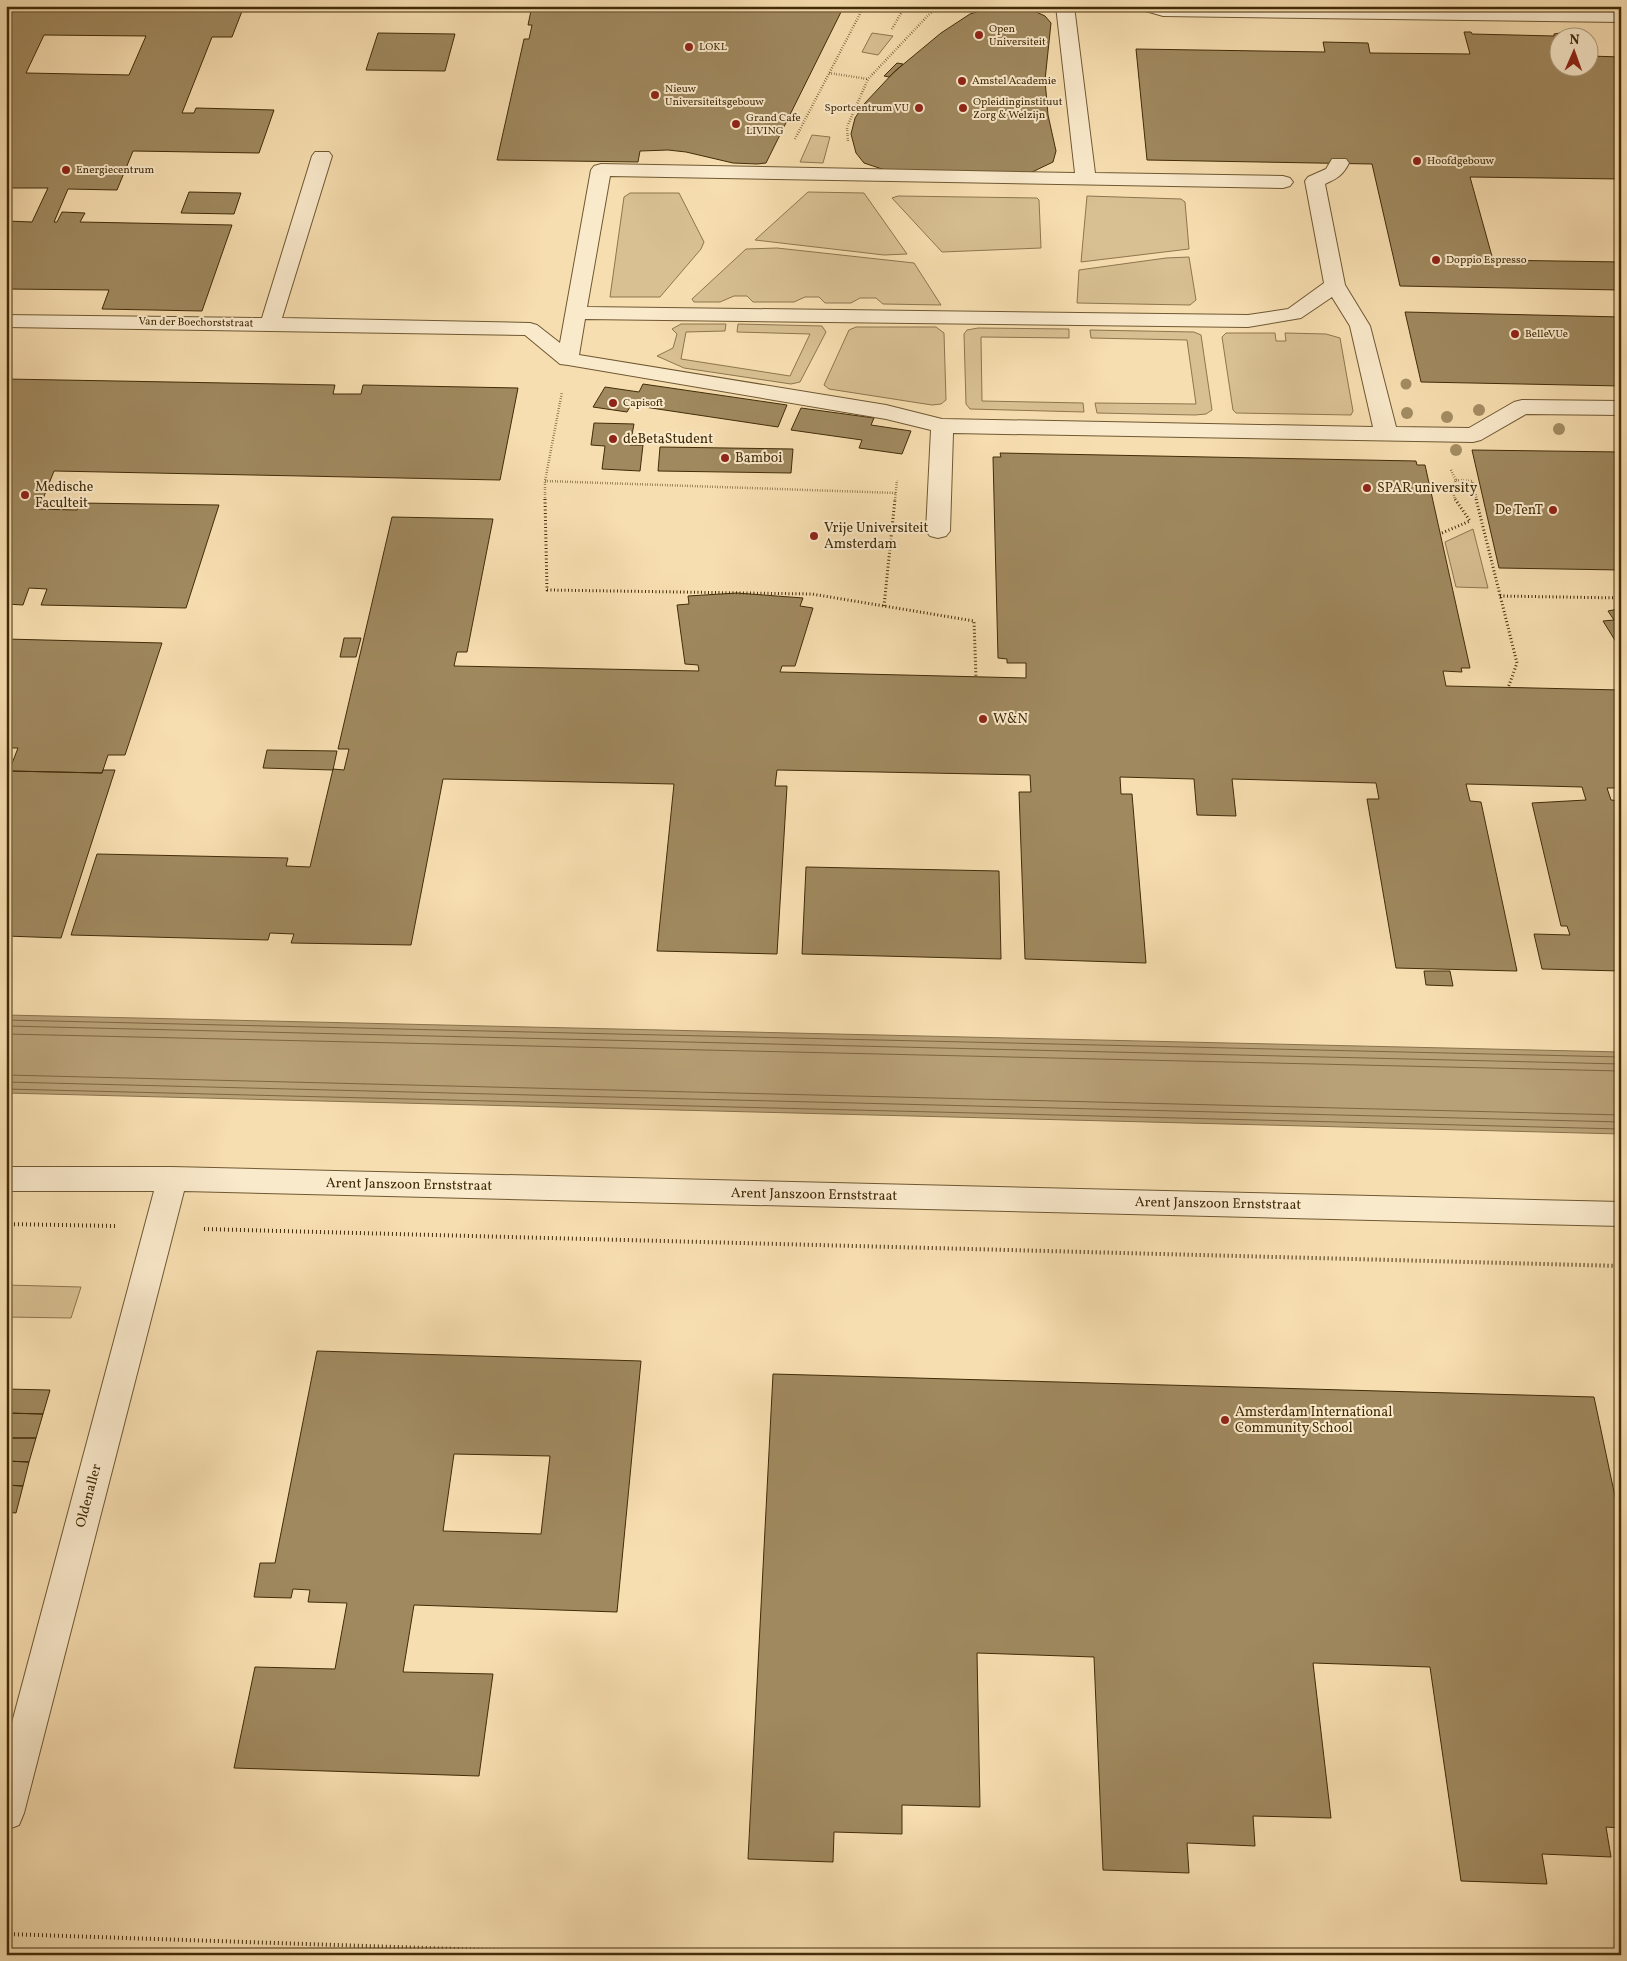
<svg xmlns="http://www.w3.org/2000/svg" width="1627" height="1961" viewBox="0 0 1627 1961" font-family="Vollkorn,serif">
<rect width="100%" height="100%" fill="#f7deb0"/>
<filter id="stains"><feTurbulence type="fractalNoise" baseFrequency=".004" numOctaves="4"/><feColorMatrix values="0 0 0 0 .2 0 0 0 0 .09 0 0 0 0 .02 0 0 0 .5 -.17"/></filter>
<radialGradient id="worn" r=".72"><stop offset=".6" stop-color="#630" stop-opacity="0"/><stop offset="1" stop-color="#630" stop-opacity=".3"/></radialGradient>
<!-- green -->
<path fill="#d8c093" stroke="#8d764e" d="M872 33 893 36 878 55 862 52Z
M812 135 830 137 823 163 800 162Z
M808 192 864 193 907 254 884 255 755 240Z
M630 193H679L704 242 701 249 660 297H610L624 197Z
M898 196 1037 198 1039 200 1041 248 942 252 892 198Z
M1087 196 1181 199 1185 202 1189 249 1081 262Z
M777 248 914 263 941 305 883 304 876 298H860L851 303H825L819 297H805L794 302H753L747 296H734L720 302H694L692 299 746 249Z
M1189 257 1196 300 1190 305 1077 303 1079 270 1166 258Z
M681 324H726L725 331 686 332 681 359 790 376 810 334 737 332 738 324 822 326 826 332 800 382 791 384 684 368 657 356 673 348 677 334 672 329Z
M856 327H936L944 333 946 400 941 404 932 405 829 389 824 385 849 330Z
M978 328 1069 329V338L981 337 982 401 1083 403 1084 412 970 409 966 404 964 334 967 330Z
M1090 330 1194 332 1201 335 1212 410 1206 414 1195 415 1097 413 1095 403 1196 404 1187 340 1091 338Z
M1226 333H1275L1276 341H1286L1285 333 1326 334 1340 338 1353 411 1351 415 1236 413 1233 410 1222 337Z
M1473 529 1488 588 1456 587 1445 542Z
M6 1285 81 1287 71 1318 6 1317Z"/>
<!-- water -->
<path fill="#b9a177" stroke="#89724b" d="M6 1015 1621 1052V1134L6 1093Z"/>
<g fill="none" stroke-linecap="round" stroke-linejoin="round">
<!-- shore -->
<path stroke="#7e6640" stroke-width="1" d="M6 1020 1621 1057
M6 1026 1621 1064
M6 1034 1621 1071
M6 1075 1621 1115
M6 1082 1621 1122
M6 1089 1621 1129"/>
</g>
<!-- building -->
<path fill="#a0895f" stroke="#422c08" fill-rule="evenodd" d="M6 6H244L232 37H212L182 113H194L196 108 274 110 259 153 133 151 117 190 68 189 54 222H57L62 212 85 213 80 222 232 225 202 311 102 309 109 290 6 289V221L32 222 48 188H6ZM44 35 146 36 129 75 26 73Z
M532 6H844L766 163 757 164 733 163 686 152 668 150 640 151 638 162 497 160 524 39H529L532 25H528Z
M996 6 1030 9 1045 16 1051 23 1045 80 1048 115 1056 151 1053 162 1030 173 888 171 864 163 856 153 851 134 855 118 865 103 894 72 941 33 970 14Z
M1464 32H1471L1472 34 1554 36V34L1560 33V68H1590V56L1621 57V179L1470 177 1493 260 1621 262V290L1400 286 1372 164 1147 160 1136 49 1325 52 1323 42 1368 43 1370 53 1470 54Z
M378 33 455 34 445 71 366 70Z
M897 63 903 64 889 77 884 76Z
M189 192 241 193 234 214 181 213Z
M1405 312 1621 317V386L1421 382Z
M6 379 335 385 333 394H361L363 385 518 388 500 480 54 471 39 509 77 510 80 503 219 505 186 608 41 605 47 589 29 588 23 605 6 604Z
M643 384 787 405 778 427 631 405 627 412 593 407 605 387 639 392Z
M801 408 874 418 871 425 911 431 902 454 859 448 862 440 791 430Z
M594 423 634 424 630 445H643L640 471 602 469 605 446 591 445Z
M660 447 793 449 791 473 658 471Z
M1472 450 1621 452V570L1499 568Z
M1000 453 1416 461 1417 465H1425L1470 668H1461L1462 672 1443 671 1446 686 1621 690V788H1607L1611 800 1621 801V971L1542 969 1534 934 1570 935 1567 926H1561L1532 803 1586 800 1582 787 1466 784 1470 801 1481 802 1517 971 1396 968 1367 799H1379L1376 783 1232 779 1236 816 1197 815 1194 779 1120 777 1121 794H1132L1146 963 1025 959 1019 792H1031L1030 775 777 770 775 786H787L777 954 657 951 674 784 443 779 411 945 291 943 294 934 270 933 268 940 71 935 97 854 288 858 286 866 310 867 333 769 344 770 349 749H338L392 517 493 519 467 652H457L454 666 699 671 698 665 685 664 677 605 689 604 688 596 737 593 803 598 800 606 813 608 795 666H782L780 672 1026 678V663H1007V659L998 658 993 457H1001Z
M1618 609H1621V650L1603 621 1614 620 1608 611Z
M344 638H361L356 657H340Z
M6 639 162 643 125 755H108L102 773 9 771 18 748H6Z
M267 750 337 751 333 770 263 768Z
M6 768H11L9 771 102 773 103 770H115L61 938 6 936Z
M806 867 999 871 1001 959 802 954Z
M1424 971H1450L1453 986 1426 985Z
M317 1351 641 1361 617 1612 414 1605 403 1672 493 1674 479 1776 234 1768 255 1667 335 1669 347 1603 308 1602 310 1590 293 1589 291 1598 254 1597 260 1563H275ZM454 1454 550 1456 541 1534 443 1531Z
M773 1374 1594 1397 1621 1525V1828L1606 1827 1611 1857 1542 1854 1547 1884 1461 1881 1430 1667 1313 1663 1331 1818 1253 1816 1255 1846 1187 1843 1189 1873 1103 1870 1094 1657 977 1653 980 1807 902 1805V1834L834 1832 833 1862 748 1859Z
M6 1389 50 1390 43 1414 6 1413Z
M6 1413 43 1414 36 1438H6Z
M6 1438H36L29 1462 6 1461Z
M6 1461 29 1462 23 1486 6 1485Z
M6 1485 23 1486 16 1513 6 1512Z"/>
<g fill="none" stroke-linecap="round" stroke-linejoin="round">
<defs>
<path id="minor" d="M1056 6H1074L1095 173 1283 176 1290 178 1293 182 1290 186 1283 188 610 176 587 307 1248 315 1288 309 1324 283 1305 181 1308 177 1326 169 1332 159H1346L1349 163C1343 175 1338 178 1325 184L1345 285 1370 326 1396 427 1469 428 1514 402 1522 400 1621 401V415L1526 414 1481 440 1473 442 953 433 950 531 946 536 938 538 930 536 926 531 931 430 886 419 568 365 560 364 525 335 6 327V315L262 318 312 156 315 152H329L332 156 282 318 530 323 537 325 560 343 591 170 594 166 601 164 1075 173ZM1332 297 1350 326 1373 427 942 419 886 405 579 355 585 319 1248 327 1301 318Z
M1139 6 1621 12V22L1163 16 1142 10Z
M6 1167H172L1621 1202V1226L184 1191 24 1813 19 1825 6 1830V1745L154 1191H6Z"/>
</defs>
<!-- minor casing -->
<use href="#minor" stroke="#6f5832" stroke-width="2"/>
<!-- path-far2 -->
<path stroke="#422c08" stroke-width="2.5" stroke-dasharray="0.5 2" stroke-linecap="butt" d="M892 29 905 6
M829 73 868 79
M795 139 864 6
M848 141 847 127 868 79 937 6
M1451 470 1456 480 1452 487 1455 500
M1456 480 1472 481 1477 500
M545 481 896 493
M545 500V481L562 392
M895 500 897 480"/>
<!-- path-far1 -->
<path stroke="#422c08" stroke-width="3" stroke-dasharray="1 2.5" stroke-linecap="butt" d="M545 499 547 590 812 594 974 621 976 677
M1476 499 1517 663 1508 688
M1442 533 1470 521 1455 499
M1500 596 1621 598
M884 606 895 499"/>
<!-- path -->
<path stroke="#422c08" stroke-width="4" stroke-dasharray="1 3" stroke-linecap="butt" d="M6 1224 116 1226
M204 1229 1621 1266
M6 1934 636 1955"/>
<!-- minor -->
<use href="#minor" fill="#faeacc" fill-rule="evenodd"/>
</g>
<!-- trees -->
<g fill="#a48d63">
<circle cx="1406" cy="384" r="5.5"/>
<circle cx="1479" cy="410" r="6"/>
<circle cx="1407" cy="413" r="6"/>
<circle cx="1447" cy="417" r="6"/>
<circle cx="1559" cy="429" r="6"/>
<circle cx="1456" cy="450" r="6"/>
</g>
<!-- markers -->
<g fill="#8f2418" stroke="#faeacc" stroke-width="2">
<circle cx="979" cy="35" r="5"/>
<circle cx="689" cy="47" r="5"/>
<circle cx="962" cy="81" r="5"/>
<circle cx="655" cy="95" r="5"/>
<circle cx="919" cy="108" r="5"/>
<circle cx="963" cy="108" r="5"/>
<circle cx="736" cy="124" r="5"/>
<circle cx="1417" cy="161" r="5"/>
<circle cx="66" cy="170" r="5"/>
<circle cx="1436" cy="260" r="5"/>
<circle cx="1515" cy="334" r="5"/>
<circle cx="613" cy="403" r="5"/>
<circle cx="613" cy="439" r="5"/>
<circle cx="725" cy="458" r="5"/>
<circle cx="1367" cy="488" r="5"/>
<circle cx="25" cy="495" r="5"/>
<circle cx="1553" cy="510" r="5"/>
<circle cx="814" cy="536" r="5"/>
<circle cx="983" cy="719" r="5"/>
<circle cx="1225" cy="1420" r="5"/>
</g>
<g text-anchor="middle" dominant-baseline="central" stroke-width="4" stroke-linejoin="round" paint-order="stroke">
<!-- far-poi labels -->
<g font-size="11" fill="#422c08" stroke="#faeacc" text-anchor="start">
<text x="989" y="29">Open<tspan x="989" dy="13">Universiteit</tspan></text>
<text x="699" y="47">LOKL</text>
<text x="972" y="81">Amstel Academie</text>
<text x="665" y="89">Nieuw<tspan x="665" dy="13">Universiteitsgebouw</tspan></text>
<text x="973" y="102">Opleidinginstituut<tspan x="973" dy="13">Zorg &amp; Welzijn</tspan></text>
<text x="909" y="108" text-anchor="end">Sportcentrum VU</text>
<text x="746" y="118">Grand Cafe<tspan x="746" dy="13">LIVING</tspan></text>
<text x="1427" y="161">Hoofdgebouw</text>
<text x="76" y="170">Energiecentrum</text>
<text x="1446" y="260">Doppio Espresso</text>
<text x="1525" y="334">BelleVUe</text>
<text x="623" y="403">Capisoft</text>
</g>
<!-- far-street labels -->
<g font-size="11" fill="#422c08" stroke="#faeacc">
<text transform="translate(196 323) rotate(1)">Van der Boechorststraat</text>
</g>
<!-- poi labels -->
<g font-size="14" fill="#422c08" stroke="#faeacc" text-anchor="start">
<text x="623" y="439">deBetaStudent</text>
<text x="735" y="458">Bamboi</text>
<text x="35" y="487">Medische<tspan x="35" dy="16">Faculteit</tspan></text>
<text x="1377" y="488">SPAR university</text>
<text x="1543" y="510" text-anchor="end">De TenT</text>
<text x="824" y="528">Vrije Universiteit<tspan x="824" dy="16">Amsterdam</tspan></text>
<text x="993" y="719">W&amp;N</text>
<text x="1235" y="1412">Amsterdam International<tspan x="1235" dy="16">Community School</tspan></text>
</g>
<!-- street labels -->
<g font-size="14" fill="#422c08" stroke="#faeacc">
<text transform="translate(409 1185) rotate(1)">Arent Janszoon Ernststraat</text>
<text transform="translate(814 1195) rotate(1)">Arent Janszoon Ernststraat</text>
<text transform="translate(1218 1204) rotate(1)">Arent Janszoon Ernststraat</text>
<text transform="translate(89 1496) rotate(-75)">Oldenaller</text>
</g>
</g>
<!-- margin -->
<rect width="1627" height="1961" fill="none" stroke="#f7deb0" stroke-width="25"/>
<rect x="8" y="8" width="1612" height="1946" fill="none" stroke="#422c08" stroke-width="2.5"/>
<rect x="12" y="12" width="1602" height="1936" fill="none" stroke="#422c08"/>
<!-- north arrow -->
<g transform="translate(1574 52) rotate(2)"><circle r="24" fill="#faeacc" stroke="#b09e7e"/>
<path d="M0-4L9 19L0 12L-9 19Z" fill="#8f2418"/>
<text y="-8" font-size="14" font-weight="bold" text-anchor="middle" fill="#422c08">N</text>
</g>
<rect width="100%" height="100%" filter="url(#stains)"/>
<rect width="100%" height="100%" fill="url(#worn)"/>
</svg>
